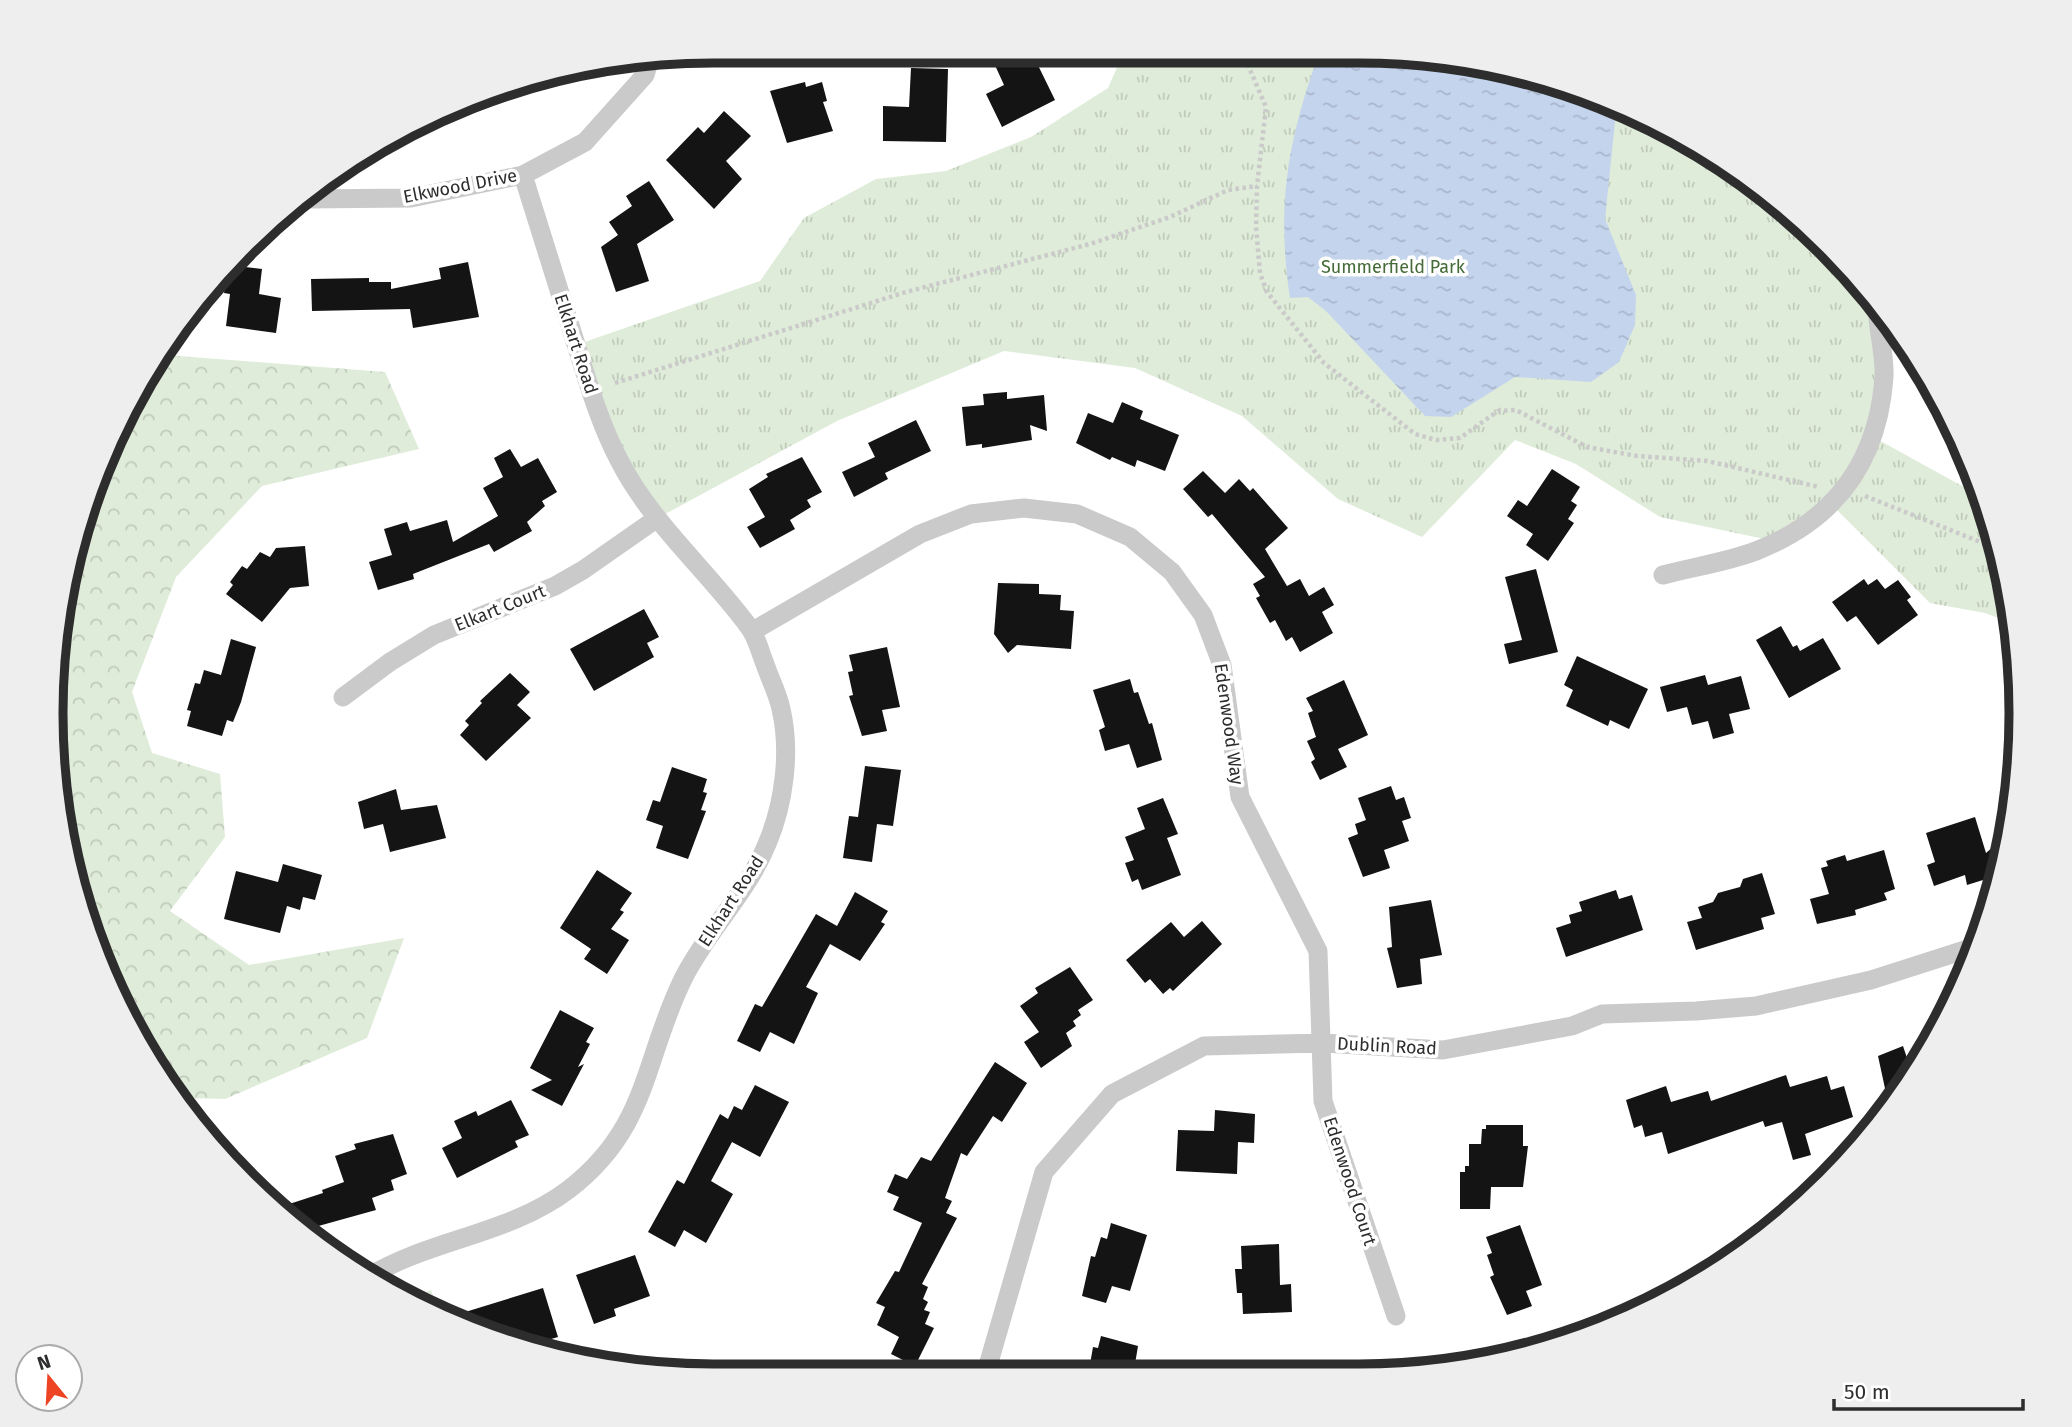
<svg xmlns="http://www.w3.org/2000/svg" width="2072" height="1427" viewBox="0 0 2072 1427" font-family="'Fira Sans',sans-serif">
<defs>
<pattern id="forest-crowns" width="20" height="18" patternUnits="userSpaceOnUse" patternTransform="scale(1.75)"><rect width="20" height="18" fill="#dfecd9"/><path d="M2 6a3 3 0 1 1 6 0M12 15a3 3 0 1 1 6 0" fill="none" stroke="#c0cbbb"/></pattern>
<pattern id="park-tufts" width="24" height="20" patternUnits="userSpaceOnUse" patternTransform="scale(1.75)"><rect width="24" height="20" fill="#dfecd9"/><path d="M3 7l-1-3M5 7V3M7 7l1-3M15 17l-1-3M17 17v-4M19 17l1-3" fill="none" stroke="#c0cbbb"/></pattern>
<pattern id="water-ripples" width="26" height="14" patternUnits="userSpaceOnUse" patternTransform="scale(1.75)"><rect width="26" height="14" fill="#c4d4ed"/><path d="M2 4q2-2 4 0t4 0M15 11q2-2 4 0t4 0" fill="none" stroke="#a9b6cc"/></pattern>
</defs>
<rect width="100%" height="100%" fill="#fff"/>
<!-- forest -->
<path fill="url(#forest-crowns)" d="M166 355 385 372 419 449 262 486 176 577 132 692 152 753 220 774 225 837 170 911 249 965 404 938 367 1038 225 1099 184 1098 119 1007 63 842 56 627 101 460Z"/>
<!-- park -->
<path fill="url(#park-tufts)" d="M1124 51H1358L1487 63 1690 139 1827 245 1881 310 1875 438 1982 497 2009 585 2012 623 1985 613 1930 603 1831 504 1774 541 1660 517 1576 464 1515 440 1422 537 1338 499 1242 416 1135 368 1004 351 837 421 656 519 619 461 576 345 760 281 804 218 876 179 946 171 1031 137 1108 88Z
M431 1290 440 1315 409 1299Z"/>
<!-- water -->
<path fill="url(#water-ripples)" d="M1320 51H1359L1487 63 1616 112 1605 219 1636 295 1635 325 1619 362 1591 382 1515 377 1451 417 1425 416 1326 311 1308 297 1290 298C1276 205 1288 138 1320 51Z"/>
<!-- building -->
<path fill="#141414" d="M1017 51H1031L1055 100 1002 127 986 94 1004 85 994 63Z
M911 68 948 69 946 142 883 141V106L909 107Z
M805 82 806 87 822 82 827 101 823 102 833 131 787 143 770 91Z
M724 111 751 136 726 161 742 179 714 209 666 160 698 127 704 133Z
M649 181 674 220 637 244 649 281 616 292 601 247 618 235 609 222 632 206 626 196Z
M468 262 479 317 413 328 410 309 312 311 311 279 369 278V282H391V289L441 279 439 268Z
M228 265 262 269 259 294 281 298 276 333 226 326 230 294 224 293Z
M1007 392V399L1044 395 1047 431 1030 425 1032 440 982 448V444L966 446 962 407 984 405 983 394Z
M1122 402 1143 411 1140 419 1179 435 1165 471 1137 460 1135 467 1112 457 1110 460 1076 443 1088 413 1113 423Z
M916 420 931 451 885 473 888 479 854 497 842 472 875 457 868 443Z
M510 449 521 467 538 458 557 492 542 501 545 506 527 522 532 531 494 552 489 544 413 574 414 579 378 590 369 562 392 555 384 529 407 522 410 531 447 520 453 542 498 516 483 488 503 477 494 458Z
M802 457 822 492 807 500 811 507 790 520 795 529 760 548 747 527 765 517 749 489 768 477 766 474Z
M1552 469 1580 487 1571 501 1577 505 1568 519 1574 523 1548 561 1526 545 1533 534 1507 516 1518 500 1527 506Z
M1203 471 1225 493 1239 479 1250 491 1253 488 1288 528 1265 549 1287 586 1300 579 1309 596 1324 587 1334 605 1322 612 1333 633 1300 652 1292 637 1286 641 1275 620 1270 623 1256 598 1260 596 1253 584 1265 577 1212 514 1208 517 1183 489Z
M305 546 309 586 290 588 262 622 226 594 233 585 230 582 242 566 247 569 260 552 270 557 276 548Z
M1536 569 1558 652 1509 664 1504 644 1522 640 1505 577Z
M1864 579 1868 585 1877 579 1885 589 1898 580 1911 597 1907 600 1918 615 1878 645 1856 616 1847 622 1832 602Z
M998 583 1039 584V594L1061 595 1060 610 1074 611 1071 649 1017 645 1008 653 994 634Z
M644 609 659 637 647 643 654 657 594 691 570 649Z
M1781 626 1793 647 1797 645 1800 651 1823 638 1841 669 1789 698 1756 640Z
M231 639 256 647 241 702 233 722 227 720 222 736 187 726 191 711 187 710 195 683 200 684 204 670 221 675Z
M887 647 900 707 882 710 887 731 862 736 849 696 853 695 848 672 853 671 849 655Z
M1577 656 1648 689 1629 729 1610 720 1608 726 1566 706 1573 690 1564 685Z
M510 673 530 692 517 705 531 718 486 761 460 735 469 725 465 721 482 703 480 701Z
M1705 675 1708 685 1741 676 1750 709 1729 714 1734 733 1713 739 1708 721 1692 725 1687 707 1667 712 1660 687Z
M1130 679 1134 693 1138 692 1149 724 1152 723 1162 760 1137 768 1129 744 1105 751 1099 730 1105 727 1093 690Z
M1344 680 1368 735 1338 749 1347 767 1320 780 1311 762 1315 759 1307 741 1316 737 1308 713 1313 711 1306 698Z
M865 766 901 770 893 826 877 824 872 862 843 858 849 816 858 817Z
M672 767 707 779 703 792 707 793 701 810 706 811 688 859 656 848 663 826 646 820 653 800 660 802Z
M1391 786 1396 800 1404 797 1411 818 1402 821 1409 841 1384 850 1390 868 1363 877 1348 838 1358 834 1355 824 1366 820 1358 798Z
M396 789 401 810 437 805 446 838 390 852 383 824 364 829 358 802Z
M1163 798 1178 834 1167 838 1181 875 1142 890 1138 879 1132 882 1125 863 1134 860 1125 837 1145 829 1137 808Z
M1975 817 1986 853 2009 833 1999 875 1967 885 1965 875 1934 886 1927 865 1935 862 1926 833Z
M1884 850 1895 889 1884 893 1887 900 1855 910 1856 915 1817 924 1810 899 1829 894 1821 868 1828 866 1826 861 1845 855 1847 861Z
M283 864 322 875 315 900 303 897 300 910 287 906 280 933 224 919 236 871 278 882Z
M597 870 632 893 620 910 624 912 611 929 629 940 607 974 584 959 591 949 560 928Z
M1762 873 1775 914 1761 918 1764 929 1696 950 1687 922 1702 918 1698 907 1713 902 1718 893 1740 887 1743 879Z
M1616 890 1619 899 1632 895 1643 930 1566 957 1556 928 1571 923 1569 915 1582 911 1579 902Z
M855 892 888 911 881 922 885 924 860 961 830 944 806 987 818 993 794 1044 770 1032 760 1052 737 1041 755 1004 762 1007 816 914 837 926Z
M1431 900 1442 955 1420 959 1422 984 1397 988 1387 948 1392 947 1389 907Z
M1202 921 1222 944 1173 991 1170 988 1163 994 1150 979 1145 983 1126 960 1171 922 1184 937Z
M1070 967 1093 1000 1078 1010 1081 1015 1073 1021 1076 1026 1066 1033 1072 1046 1041 1068 1024 1042 1039 1032 1020 1006 1038 993 1035 988Z
M560 1010 594 1028 586 1042 590 1044 578 1067 584 1064 562 1106 531 1090 552 1080 530 1068Z
M1903 1046 1913 1076 1906 1086 1886 1093 1878 1056Z
M995 1062 1027 1083 1002 1122 993 1116 967 1156 961 1153 945 1198 952 1201 946 1213 957 1218 922 1284 928 1287 923 1299 928 1302 924 1310 930 1312 925 1324 934 1328 915 1366 891 1354 899 1337 877 1325 885 1307 876 1303 895 1271 899 1272 922 1223 893 1210 899 1197 887 1192 895 1174 907 1179 921 1157 931 1161Z
M1786 1075 1790 1087 1827 1076 1831 1090 1844 1086 1853 1117 1805 1134 1811 1155 1793 1160 1782 1122 1765 1127 1763 1121 1668 1154 1662 1132 1645 1137 1642 1125 1634 1128 1626 1100 1666 1086 1671 1102 1708 1091 1711 1101Z
M755 1085 789 1102 760 1157 732 1142 711 1181 733 1194 706 1243 684 1230 675 1247 648 1232 677 1180 684 1184 720 1114 728 1119 734 1106 742 1110Z
M511 1100 529 1135 515 1141 518 1147 457 1178 442 1148 462 1138 454 1121 476 1111 478 1116Z
M1215 1110 1255 1114 1254 1143 1238 1142 1237 1174 1176 1171 1178 1130 1214 1131Z
M1486 1125H1523V1146H1528L1523 1187H1491L1490 1209H1460V1172H1465V1166H1469V1144H1481L1482 1129H1486Z
M393 1134 407 1174 391 1180 394 1190 372 1198 376 1210 304 1230 277 1208 323 1193 322 1190 344 1182 335 1156 356 1149 354 1144Z
M1111 1223 1147 1235 1130 1291 1112 1286 1106 1303 1082 1296 1091 1256 1095 1257 1101 1237 1107 1239Z
M1520 1225 1542 1285 1526 1291 1532 1306 1507 1315 1490 1277 1494 1275 1487 1255 1492 1253 1486 1237Z
M1279 1244 1280 1285 1291 1284 1292 1312 1243 1314 1242 1293H1237L1235 1269H1242L1241 1246Z
M635 1255 650 1296 614 1309 616 1316 594 1324 576 1275Z
M543 1288 558 1337 527 1346 467 1328 462 1313Z
M1101 1336 1138 1346 1133 1376H1088L1093 1347 1098 1348Z"/>
<g fill="none" stroke-linecap="round" stroke-linejoin="round">
<!-- path -->
<path stroke="#cacaca" stroke-width="4.5" stroke-dasharray="3.5 3.5" stroke-linecap="butt" d="M1242 51 1266 107 1257 186 1256 227 1260 273 1267 292 1324 363 1415 434 1436 440 1460 438 1498 411 1516 410 1587 447 1637 456 1707 461 1819 487
M615 383 906 292 1090 244 1170 217 1228 190 1257 186
M1865 496 1998 549"/>
<!-- minor -->
<path stroke="#cacaca" stroke-width="19" d="M304 199 411 198 523 175 585 142 645 75 650 59
M1663 575C1693 567 1727 562 1756 551 1835 520 1878 462 1884 377 1885 359 1880 338 1878 319L1881 310
M753 631 920 534 971 514 1024 508 1077 514 1130 537 1172 572 1203 615 1222 665 1240 797 1318 951 1323 1101 1396 1316
M343 697 390 662 434 635 555 586 583 570 656 519
M368 1277C431 1239 510 1234 568 1190 650 1127 643 1059 684 977 708 930 747 893 767 844 784 804 791 752 781 709 778 694 770 679 765 664 760 652 757 637 749 627 707 570 651 523 619 460 599 422 587 379 574 338 557 284 540 229 523 175
M985 1376 1044 1172 1112 1094 1204 1046 1323 1043 1443 1050 1572 1026 1602 1014 1696 1011 1756 1006 1871 980 1977 946"/>
</g>
<g text-anchor="middle" dominant-baseline="central" stroke-width="7" stroke-linejoin="round" paint-order="stroke">
<!-- street labels -->
<g font-size="18" fill="#2d2d2d" stroke="#fff">
<text transform="translate(460 186) rotate(-11)">Elkwood Drive</text>
<text transform="translate(576 344) rotate(72)">Elkhart Road</text>
<text transform="translate(500 608) rotate(-22)">Elkart Court</text>
<text transform="translate(1229 724) rotate(82)">Edenwood Way</text>
<text transform="translate(731 901) rotate(-57)">Elkhart Road</text>
<text transform="translate(1387 1046) rotate(3)">Dublin Road</text>
<text transform="translate(1350 1181) rotate(72)">Edenwood Court</text>
</g>
<!-- park labels -->
<g font-size="18" fill="#446b38" stroke="#fff">
<text x="1393" y="267">Summerfield Park</text>
</g>
</g>
<!-- crop -->
<path d="M0 0H2072V1427H0ZM713 63H1359A650 650 0 0 1 2009 713V714A650 650 0 0 1 1359 1364H713A650 650 0 0 1 63 714V713A650 650 0 0 1 713 63Z" fill="#eee" fill-rule="evenodd"/>
<path fill="none" stroke="#2d2d2d" stroke-width="9" d="M713 63H1359A650 650 0 0 1 2009 713V714A650 650 0 0 1 1359 1364H713A650 650 0 0 1 63 714V713A650 650 0 0 1 713 63Z"/>
<!-- north arrow -->
<g transform="translate(49 1378) rotate(342)"><circle r="33" fill="#ffffff" stroke="#ababab" stroke-width="2"/>
<path d="M0-5L12 26L0 18L-12 26Z" fill="#ee4424"/>
<text y="-10" font-size="19" font-weight="bold" text-anchor="middle" fill="#2d2d2d">N</text>
</g>
<!-- scale -->
<path d="M1834 1399v10h189v-10" fill="none" stroke="#2d2d2d" stroke-width="3.5"/>
<text x="1844" y="1399" font-size="21" fill="#2d2d2d" stroke="#ffffff" stroke-width="5" paint-order="stroke">50 m</text>
</svg>
